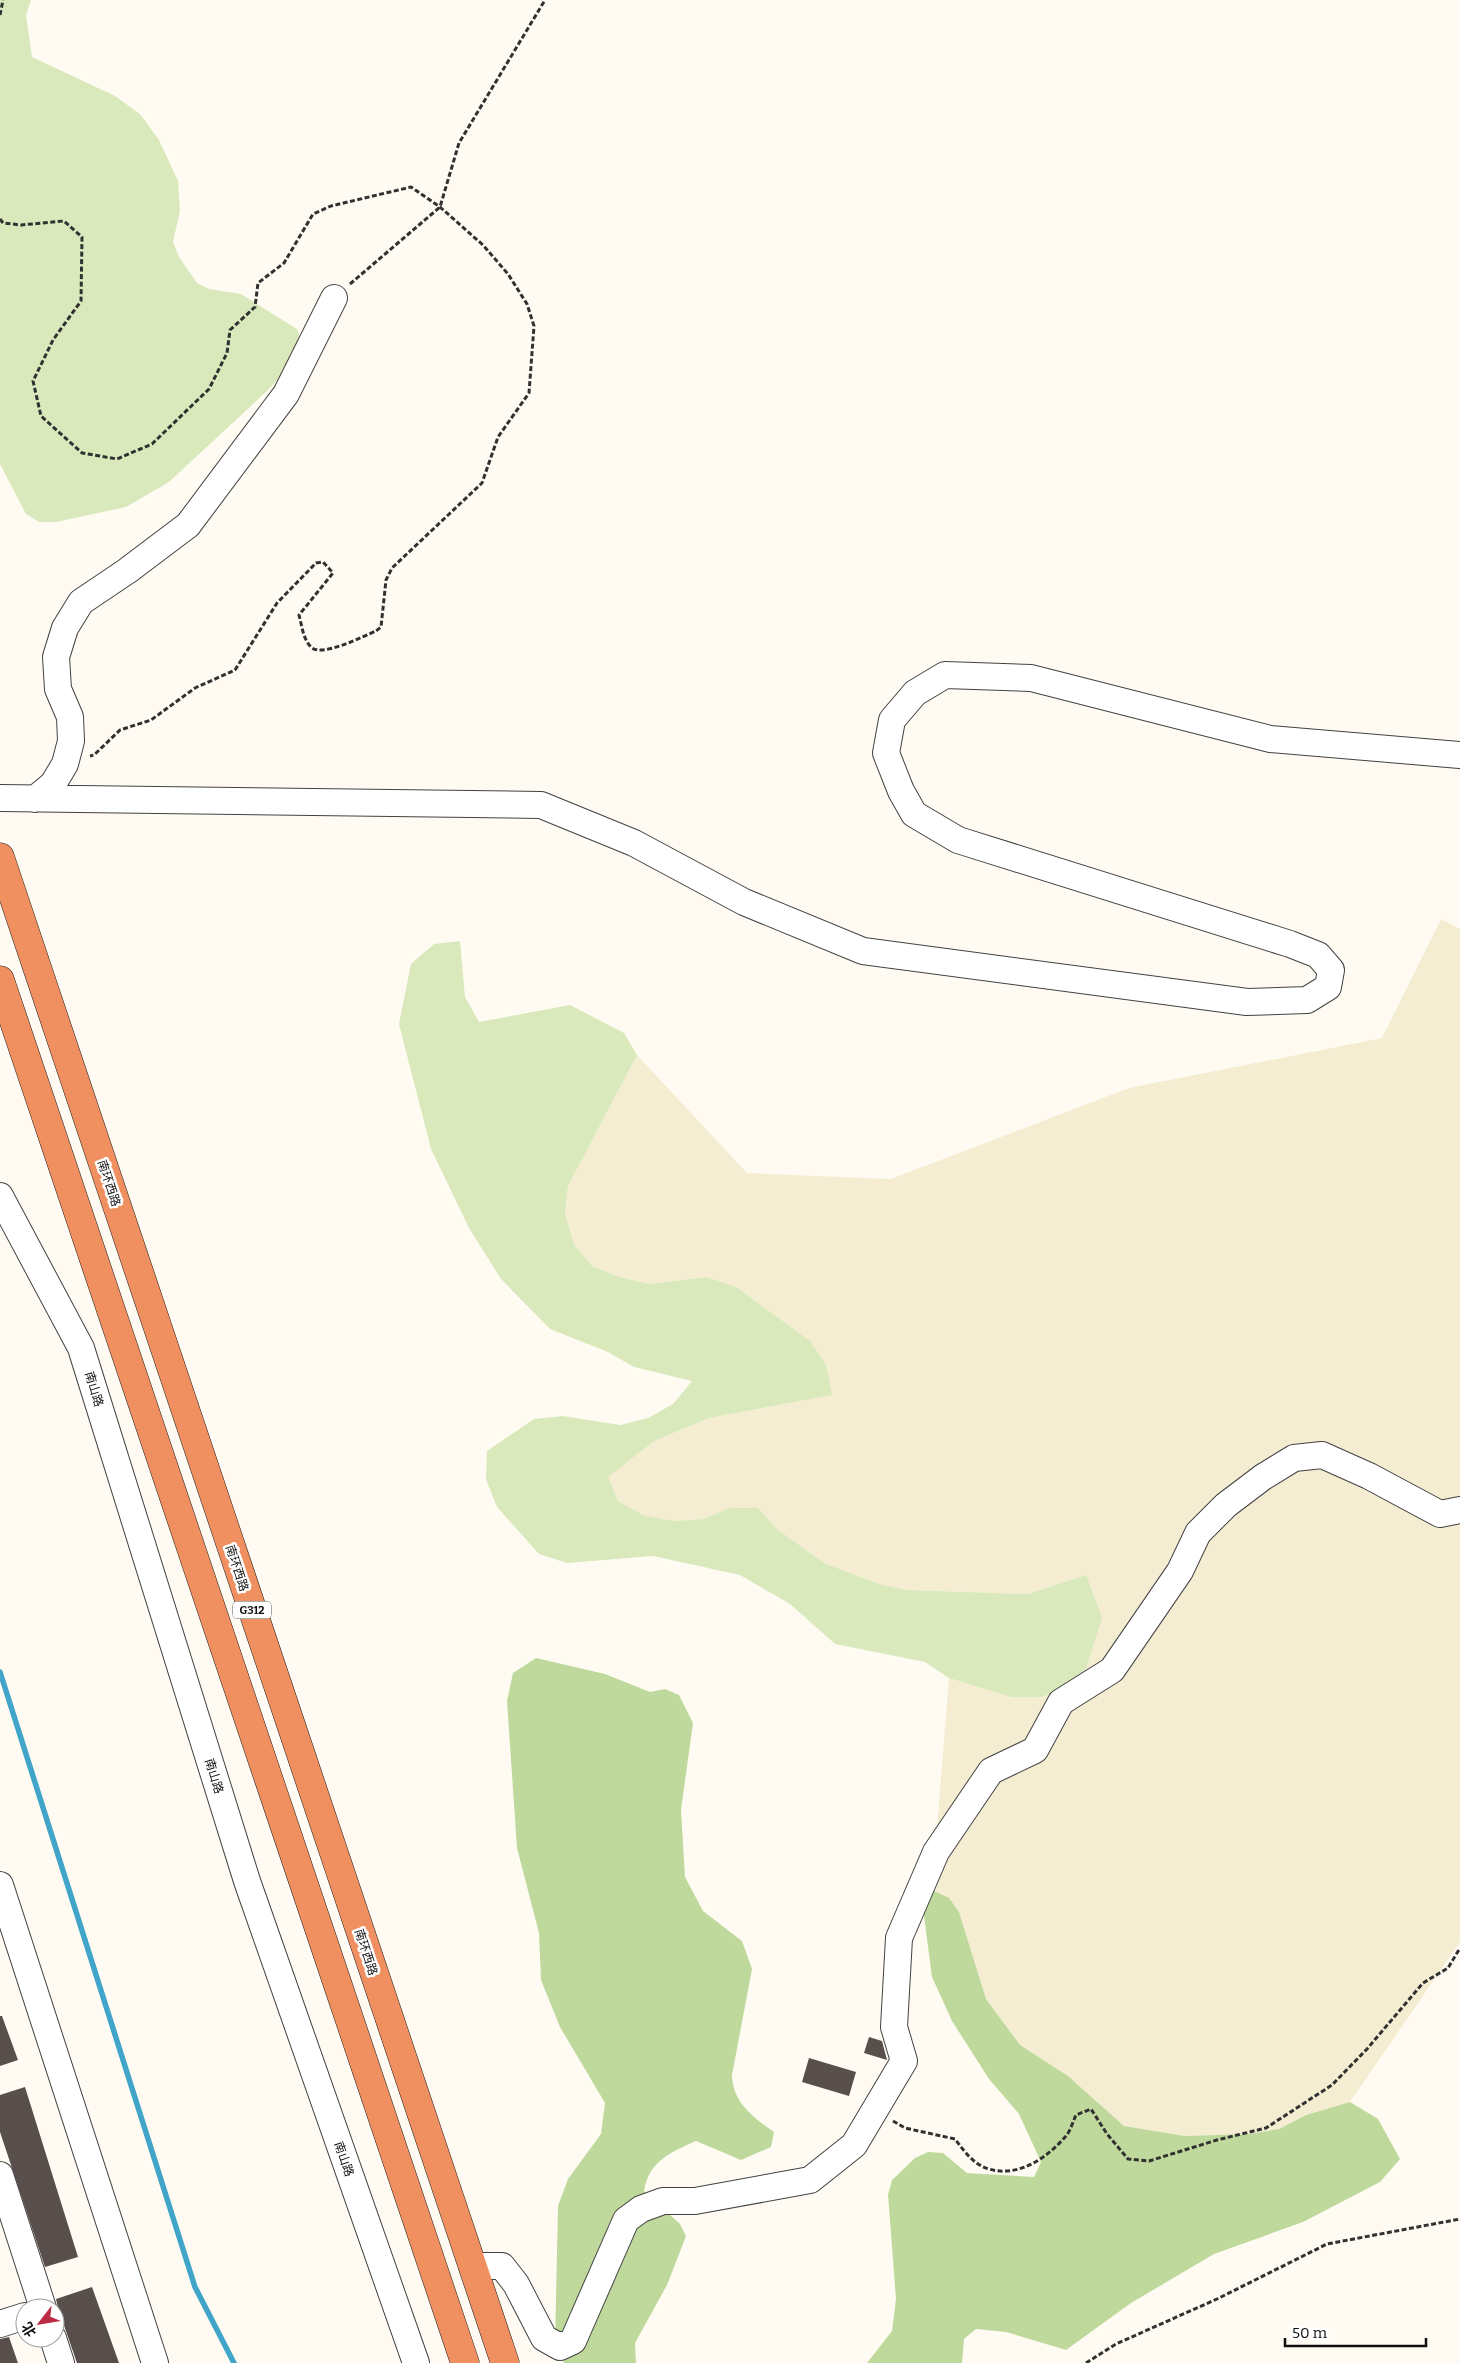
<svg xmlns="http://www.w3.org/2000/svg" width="1460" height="2363" viewBox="0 0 1460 2363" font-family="Bitter,'Noto Sans SC',serif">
<rect width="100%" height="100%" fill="#fffbf2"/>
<!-- farmland -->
<path fill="#f4edd2" d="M1441 919 1460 929V1942L1350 2102 1306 2115 1279 2129 1249 2134 1185 2136 1124 2126 1068 2076 1020 2045 986 1999 959 1912 932 1890 949 1678 1011 1697 1086 1575 1028 1594 907 1590 879 1584 824 1563 777 1529 758 1508H729L704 1519 675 1521 645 1516 618 1501 607 1477 654 1441 709 1418 831 1395 706 1277 650 1284 619 1277 592 1266 574 1244 565 1213 568 1186 637 1055 747 1173 891 1179 1129 1088 1382 1038Z"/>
<!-- green -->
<path fill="#d9e9bc" d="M0 0H31L26 15 32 57 115 96 140 114 159 140 178 181 180 211 173 242 179 257 197 283 209 289 241 294 297 329 302 342 298 357 268 390 169 482 126 507 56 522H39L26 514 0 464Z
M460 941 465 997 479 1022 570 1005 624 1033 637 1055 568 1186 565 1213 574 1244 592 1266 619 1277 650 1284 706 1277 736 1287 810 1341 826 1365 832 1395 709 1418 654 1441 608 1477 618 1501 645 1516 675 1521 704 1519 729 1508H758L777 1529 824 1563 879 1584 907 1590 1028 1594 1086 1575 1102 1618 1086 1669 1067 1689 1040 1697H1011L949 1678 925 1662 835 1644 790 1604 740 1575 653 1556 567 1563 539 1554 497 1507 486 1479 487 1451 534 1419 563 1416 620 1425 648 1418 673 1404 692 1381 634 1367 608 1352 550 1329 501 1279 469 1228 431 1149 399 1024 411 964 434 944Z"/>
<!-- forest -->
<path fill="#bfd99c" d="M536 1658 605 1674 650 1692 665 1689 679 1695 693 1723 681 1810 685 1877 703 1911 742 1941 752 1969 732 2075C733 2103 753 2117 774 2132L771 2147 741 2160 696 2141C671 2152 649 2161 644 2191L680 2224 686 2236 667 2285 635 2343 636 2363H564L555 2344 558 2206 568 2179 601 2134 605 2103 560 2027 541 1980 539 1933 517 1848 507 1701 513 1673Z
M932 1890 949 1898 959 1912 986 1999 1020 2045 1068 2076 1124 2126 1185 2136 1249 2134 1279 2129 1306 2115 1350 2102 1378 2119 1400 2159 1380 2182 1303 2222 1214 2254 1131 2303 1066 2350 1006 2332 976 2329 964 2339 962 2363H867L892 2331 896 2299 888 2195 892 2180 915 2158 928 2152 943 2153 967 2173 1034 2177 1041 2162 1019 2114 989 2079 952 2021 932 1977 922 1901Z"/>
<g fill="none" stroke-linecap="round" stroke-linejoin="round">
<!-- stream -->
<path stroke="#41a4c9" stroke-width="5.5" d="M0 1672 195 2287 234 2363"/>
</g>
<!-- building -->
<path fill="#584f4c" d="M0 2016H2L18 2060 0 2066Z
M869 2037 882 2041 887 2060 864 2053Z
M809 2058 856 2072 849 2096 802 2082Z
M25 2087 78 2257 45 2267 0 2132V2095Z
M92 2287 119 2363H77L58 2308 56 2299Z
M9 2337 18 2363H0V2339Z"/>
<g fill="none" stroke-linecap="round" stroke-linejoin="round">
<defs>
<path id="minor" d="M0 798 541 805 634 843 744 902 863 951 1247 1002 1307 1000 1328 987 1331 970 1318 955 1290 944 958 840 914 814 901 791 886 753 892 720 915 693 945 675 1031 678 1270 739 1460 755
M35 799 53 784 65 764 71 741 70 717 58 689 56 657 65 628 81 602 127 571 188 525 286 394 334 298
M0 1196 81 1348 247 1881 416 2363
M0 1885 155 2363
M0 2175 43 2308
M472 2266H502L516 2284 544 2338 560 2347 573 2341 626 2220 641 2209 663 2201H695L810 2180 854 2145 904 2061 894 2027 899 1938 936 1852 991 1771 1035 1750 1061 1702 1112 1670 1180 1571 1198 1533 1226 1505 1263 1477 1294 1458 1322 1455 1369 1476 1440 1514 1460 1510
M0 2324 25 2316
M53 2338 61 2363"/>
<path id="highway" d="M0 857 505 2363
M0 980 465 2363"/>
</defs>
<!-- minor casing -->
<use href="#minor" stroke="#424242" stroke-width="28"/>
<!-- highway casing -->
<use href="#highway" stroke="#202020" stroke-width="29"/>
<!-- path -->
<path stroke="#313131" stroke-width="3" stroke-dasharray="5 2.5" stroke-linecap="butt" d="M0 15 3 0
M0 219 3 223 21 225 64 221 82 237 81 301 53 340 33 381 41 416 82 453 117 459 152 444 209 389 227 353 230 330 255 307 258 283 284 263 313 214 331 206 411 187 440 207 483 245 508 274 527 304 534 326 529 393 498 437 482 483 392 568 386 580 381 627 376 631C364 636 321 658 311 647 303 639 302 626 299 615L333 573 323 562 316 563 277 603 235 670 195 688 151 720 120 730 94 755 90 756
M350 284 440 207 459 143 545 0
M893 2121 905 2128 955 2139C964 2151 974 2165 989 2169 1019 2178 1048 2157 1066 2136 1071 2130 1073 2121 1076 2115L1091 2109 1107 2134 1128 2159 1149 2161 1217 2140 1266 2128 1332 2085 1367 2049 1423 1983 1448 1968 1460 1948
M1086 2363 1116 2344 1217 2299 1327 2244 1460 2219"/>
<!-- minor -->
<use href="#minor" stroke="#fff" stroke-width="26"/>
<!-- highway -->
<use href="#highway" stroke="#f08f5f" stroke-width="28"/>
</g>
<g text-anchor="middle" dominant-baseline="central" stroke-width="5" stroke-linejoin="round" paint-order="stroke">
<!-- shield labels -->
<rect fill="#fff" stroke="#575757" stroke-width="1" x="233" y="1601.5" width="38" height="17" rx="4"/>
<g font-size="11" font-weight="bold" fill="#0f0f0f">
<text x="252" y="1610">G312</text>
</g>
<!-- street labels -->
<g font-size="12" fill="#0f0f0f" stroke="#fff">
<text transform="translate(109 1183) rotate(72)">南环西路</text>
<text transform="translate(94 1389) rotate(73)">南山路</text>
<text transform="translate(237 1568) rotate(72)">南环西路</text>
<text transform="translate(214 1776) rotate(73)">南山路</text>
<text transform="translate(366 1952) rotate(72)">南环西路</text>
<text transform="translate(344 2159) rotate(71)">南山路</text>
</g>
</g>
<!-- north arrow -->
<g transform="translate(40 2323) rotate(239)"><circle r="24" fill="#ffffff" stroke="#9f9f9f"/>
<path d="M0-4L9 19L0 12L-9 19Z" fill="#bc2b44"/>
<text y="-8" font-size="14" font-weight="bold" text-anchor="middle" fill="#0f0f0f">北</text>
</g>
<!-- scale -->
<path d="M1285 2338v8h141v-8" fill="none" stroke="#0f0f0f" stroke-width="2.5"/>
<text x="1292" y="2338" font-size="15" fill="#0f0f0f" stroke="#ffffff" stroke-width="4" paint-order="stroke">50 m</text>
</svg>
